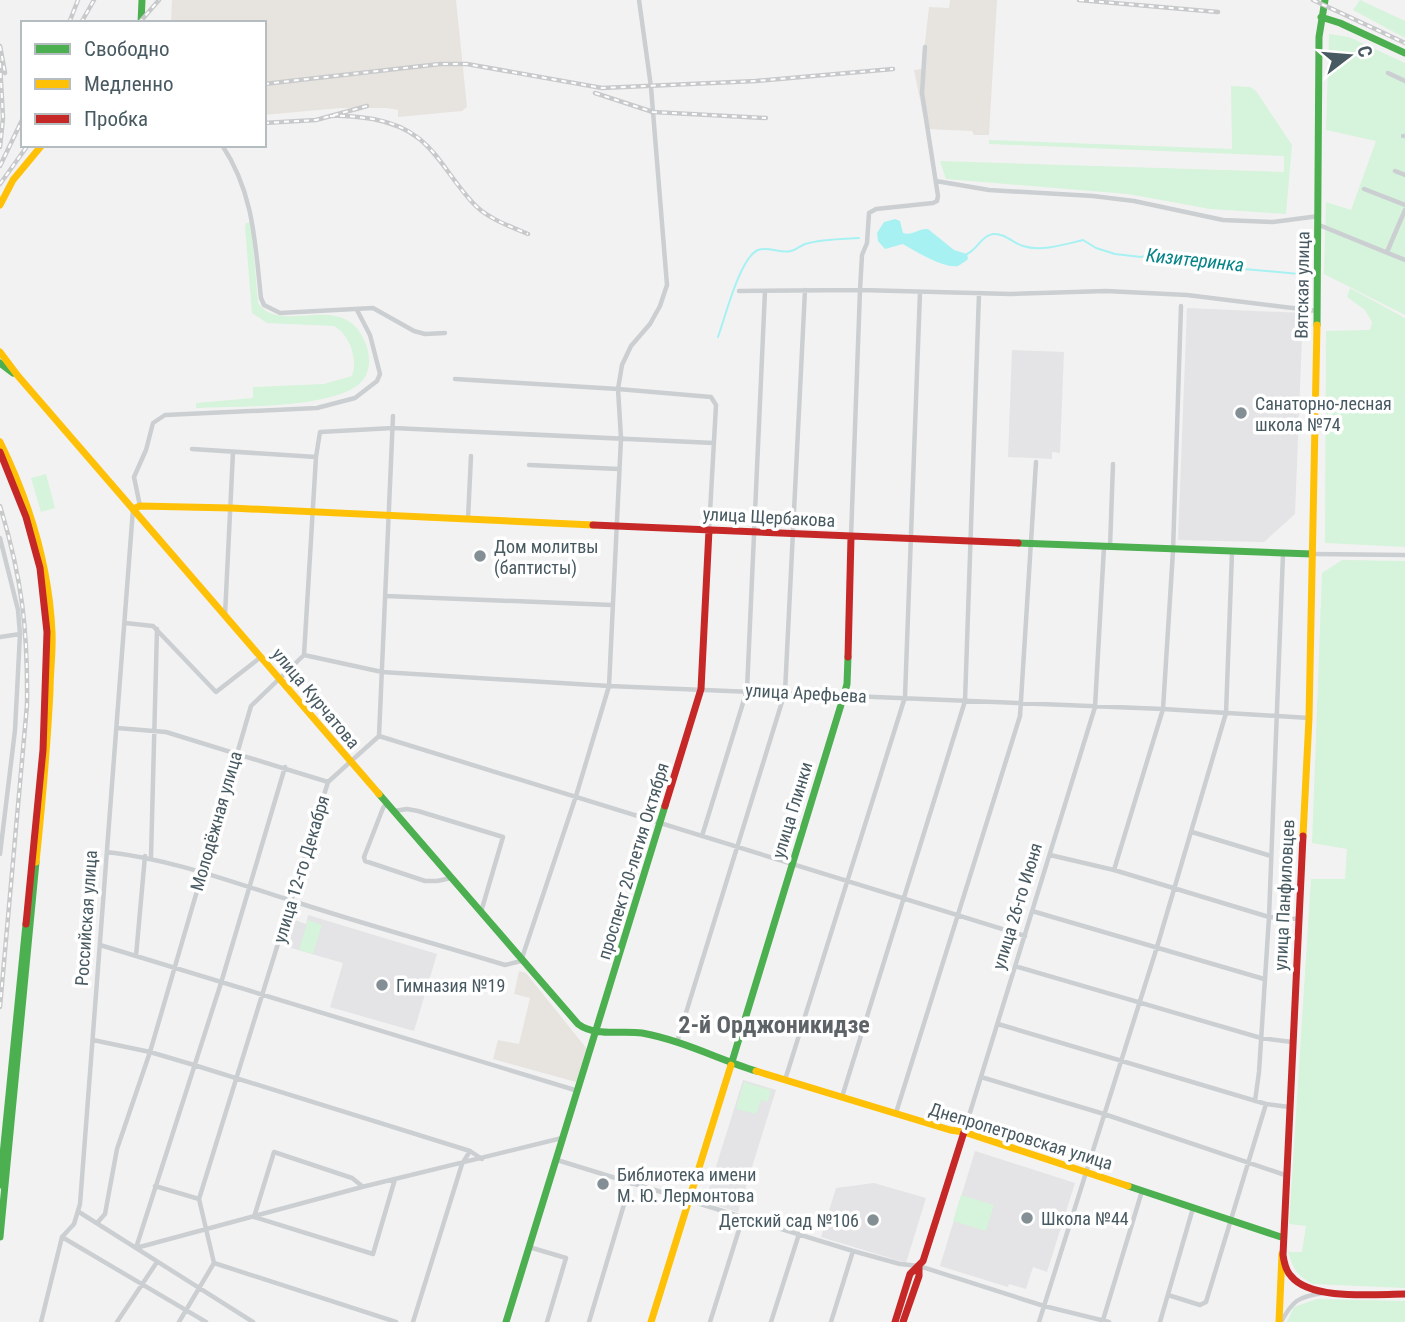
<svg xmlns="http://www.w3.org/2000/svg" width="1405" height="1322" viewBox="0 0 1405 1322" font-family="'Roboto Condensed',sans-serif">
<rect width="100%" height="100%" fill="#f3f2f2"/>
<!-- commercial -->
<path fill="#e7e4e0" d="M172 0H456L467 107 462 111 398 117V110L387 108H341L264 115V23H171Z
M950 0H997L989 135H974L972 131 926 129 914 70 922 69 929 7 949 8Z
M519 971 526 973 587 1049 576 1082 493 1059 498 1040 519 1044 530 998 514 994Z"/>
<!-- education -->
<path fill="#e4e3e5" d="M1187 308 1303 313 1295 514 1264 542 1178 540Z
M1012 350 1064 352 1060 453 1052 452V459L1008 457Z
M308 915 437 954 414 1031 330 1007 343 963 284 946 292 919 306 924Z
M743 1080 776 1090 738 1212 705 1202Z
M975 1151 1075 1183 1047 1272 1033 1267 1026 1289 1009 1284 1008 1287 940 1266Z
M874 1183 926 1198 906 1263 821 1237 836 1188Z"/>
<!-- green -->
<path fill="#d6f3db" d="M1360 0 1405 21V38L1353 10Z
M1329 34 1349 37 1405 63V315L1324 274 1326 202 1351 210 1376 141 1326 130Z
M1231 86 1250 87 1256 91 1292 145 1286 214 1210 209 1128 194 946 179 940 161 1284 172V156L989 144V140L1232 149Z
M251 222 258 303C282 337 343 288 365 342 370 354 371 366 365 377 347 410 232 406 196 408V403L253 398V387L324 384 352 376C358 359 350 335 334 326L267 323 252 313 245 227 246 223Z
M1350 288 1405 318V547L1325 543 1326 331 1370 330 1372 322 1365 310 1347 297Z
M46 474 55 508 41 512 31 478Z
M1342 560 1405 561V1288L1313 1284C1297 1276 1293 1268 1288 1252H1302L1306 1226 1289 1224 1311 879H1345L1347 849 1312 843 1322 573Z
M308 920 322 925 313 954 299 950Z
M744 1082 771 1090 768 1102 761 1100 756 1114 736 1109Z
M961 1195 994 1205 986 1231 953 1221Z
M1317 1299 1405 1301V1322H1287L1294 1307Z"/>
<!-- water -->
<path fill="#a7f1f3" d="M895 219 900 221 903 233C913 236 918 228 928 229L954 250 967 254 968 259C967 260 960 265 958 266 944 269 915 251 903 244L885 249 878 241 877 233 884 222Z"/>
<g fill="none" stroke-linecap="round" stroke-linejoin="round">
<!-- stream -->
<path stroke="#a7f1f3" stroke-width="2" d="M967 254C977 250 981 236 993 234 1005 233 1013 243 1023 246 1041 252 1066 244 1083 240L1096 248 1115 254 1141 257 1158 253 1244 269 1310 275
M718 337C725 318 740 257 758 250 769 246 780 254 791 251 796 250 800 246 805 244 822 239 842 239 859 238"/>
<!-- street -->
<path stroke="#cbcfd2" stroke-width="4.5" d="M1388 73 1405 81
M1403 136H1405
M222 145C254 193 255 243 261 298L264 305 280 313 373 308 414 331 425 334 445 333
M1395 171 1405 175
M936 181 989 190 1093 196 1134 201 1223 220 1273 222 1319 216
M1364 189 1405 205
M1319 225 1405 260
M1387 252 1405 210
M739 291 860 290 1011 294 1106 291 1187 295 1317 311
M455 379 618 389 711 397 716 405 709 530
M192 449 316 457
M529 465 619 469
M140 506 134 477 146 450 153 423 165 415 317 408 355 398 377 381 380 374 370 335 357 310
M468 519 471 456
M851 537 860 290 862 255 867 243 869 213 876 209 933 203 937 201 938 196 922 93 925 47
M0 538 18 610 20 634 15 730 0 854
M1110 547 1113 464
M1312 554 1405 555
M386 596 612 605
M225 615 233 452
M125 623 153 626 216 692 261 657
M0 637 20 634
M304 655 382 672 609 686 1163 709 1309 718
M117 728 166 732 328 782
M379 736 1025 936
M387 803 383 808 364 857 365 861 425 881H437L451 878
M394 811 407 809 418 811 503 837 481 912
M1192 832 1271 856
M702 836 747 690 765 291
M107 852C176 860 234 883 299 903 367 925 436 944 505 965L521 961 576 796 609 686 621 438 618 389 622 365 631 346 650 324 660 306 667 285 651 87 639 0
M1050 855 1114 870 1269 917 1298 919
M151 857 157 629
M1114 870 1163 709 1173 551 1181 306
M1032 911 1264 979
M100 945 578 1091
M136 956 145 856
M1015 966 1261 1038 1292 1042
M998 1024 1266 1104 1289 1107
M93 1040 150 1052 194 1065 470 1151 482 1159
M677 1042 785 692 805 290
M981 1077 1104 1114 1285 1175
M785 1080 905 697 920 292
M842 1097 965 701 979 293
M1255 1101 1259 1072 1269 917 1283 554
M896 1113 1020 716 1036 462
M964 1132 1095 707 1104 547
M557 1160 853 1251 900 1264 919 1266 1044 1306 1109 1322
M155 1186 199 1199
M362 1186 352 1178 274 1152 254 1217 373 1254 395 1179
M79 1212 253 1322
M97 1223 105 1214 117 1149 150 1052 251 706 304 655 316 457 320 432 393 428 714 443
M62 1237 206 1322
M529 1247 566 1258 547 1322
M136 1248 221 983 285 767
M136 1248 362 1187 562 1138
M214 1263 396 1322
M1168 1295 1200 1305 1206 1302 1266 1104
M1103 1320 1142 1191
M41 1322 62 1237 74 1224 80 1204 133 509
M117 1322 157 1262
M179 1322 214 1263 199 1199 328 782 379 736 393 416
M413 1322 462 1164 470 1151
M589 1322 631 1181
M710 1322 743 1217
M771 1322 799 1234
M831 1322 853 1251
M1039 1322 1157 947 1226 713 1232 553
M1160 1322 1193 1208
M1281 1322C1293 1300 1298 1297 1323 1293"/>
<!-- fast -->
<path stroke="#4caf50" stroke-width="7" d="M1321 17 1340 23 1405 53
M141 23 142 0
M1317 325 1319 37 1325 0
M0 363 13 373
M1018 543 1312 554
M379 794 578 1024C595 1037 621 1030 642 1033 681 1040 718 1059 756 1071
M731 1065 844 695 847 684 848 657
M0 1185 26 924
M1128 1186 1281 1237
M0 1237 36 862
M506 1322 665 806"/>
<!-- slow -->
<path stroke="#ffc107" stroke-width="7" d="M0 205 13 180 42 145
M0 352 18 376 379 794
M0 442C29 501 49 566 52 632 53 651 50 672 50 691 47 748 42 805 36 862
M133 509 140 506 231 508 593 525
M1303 836 1309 718 1317 325
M756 1071 950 1130 964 1132 1128 1186
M651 1322 731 1065
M1279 1322 1282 1254"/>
<!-- jam -->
<path stroke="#c62828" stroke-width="7" d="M0 452 26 517 40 568 47 632 43 750 26 924
M593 525 1018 543
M848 657 851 537
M665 806 701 689 709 530
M1303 836 1283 1255C1284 1262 1286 1271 1291 1276 1311 1301 1376 1294 1405 1294
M895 1322 910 1274 923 1261 964 1132
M903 1322 919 1276V1266"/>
<defs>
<path id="rail" d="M1079 0 1218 12
M1313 0 1405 43
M69 23 78 0
M81 23 94 0
M139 23 159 0
M0 46 5 73
M0 63 3 118 0 147
M264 84 440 64H467L602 88 756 81 893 69
M595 93 653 112 766 118
M330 116C344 115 359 117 373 119 431 130 437 163 472 202 486 218 509 226 528 234
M264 123 316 120 367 106
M0 166 23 118
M0 184 28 145
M0 506C22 578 28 630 27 705L0 1007"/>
</defs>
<!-- rail casing -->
<use href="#rail" stroke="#c7c9cb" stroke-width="4.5"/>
<!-- rail -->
<use href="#rail" stroke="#fff" stroke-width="2" stroke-dasharray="5" stroke-linecap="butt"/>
</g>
<!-- markers -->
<g fill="#838f94" stroke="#fff" stroke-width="2.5">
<circle cx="1241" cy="413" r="7"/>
<circle cx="480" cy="556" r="7"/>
<circle cx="382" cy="985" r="7"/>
<circle cx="603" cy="1184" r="7"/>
<circle cx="1027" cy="1218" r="7"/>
<circle cx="873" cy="1220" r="7"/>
</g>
<g text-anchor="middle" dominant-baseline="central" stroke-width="7" stroke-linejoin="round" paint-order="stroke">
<!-- street labels -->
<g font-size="18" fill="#475961" stroke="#fff">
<text transform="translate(1302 285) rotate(-89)">Вятская улица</text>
<text transform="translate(769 517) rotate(3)">улица Щербакова</text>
<text transform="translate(806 693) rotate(3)">улица Арефьева</text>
<text transform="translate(316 698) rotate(50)">улица Курчатова</text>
<text transform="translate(792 810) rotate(-73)">улица Глинки</text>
<text transform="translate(216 821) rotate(-74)">Молодёжная улица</text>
<text transform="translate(633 861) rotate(-73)">проспект 20-летия Октября</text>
<text transform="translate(301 869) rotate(-73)">улица 12-го Декабря</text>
<text transform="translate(1284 895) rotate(-87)">улица Панфиловцев</text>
<text transform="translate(1017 906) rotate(-73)">улица 26-го Июня</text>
<text transform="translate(86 918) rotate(-86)">Российская улица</text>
<text transform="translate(1021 1136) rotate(17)">Днепропетровская улица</text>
</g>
<!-- poi labels -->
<g font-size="18" fill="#475961" stroke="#fff" text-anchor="start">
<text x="1255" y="403">Санаторно-лесная<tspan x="1255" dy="21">школа №74</tspan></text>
<text x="494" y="546">Дом молитвы<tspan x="494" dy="21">(баптисты)</tspan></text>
<text x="396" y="985">Гимназия №19</text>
<text x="617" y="1174">Библиотека имени<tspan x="617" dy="21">М. Ю. Лермонтова</tspan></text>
<text x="1041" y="1218">Школа №44</text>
<text x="859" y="1220" text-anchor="end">Детский сад №106</text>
</g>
<!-- water labels -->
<g font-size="19" font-style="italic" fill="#058488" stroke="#fff">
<text transform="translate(1195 260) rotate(6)">Кизитеринка</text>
</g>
<!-- district labels -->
<g font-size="24" font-weight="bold" fill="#5d6367" stroke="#fff">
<text x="774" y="1025">2-й Орджоникидзе</text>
</g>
</g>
<!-- legend -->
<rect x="21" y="21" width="245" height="126" fill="#ffffff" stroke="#b5bdc0" stroke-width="2"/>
<rect x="35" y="44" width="35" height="10" fill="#4caf50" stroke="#b5bdc0" stroke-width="2"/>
<text x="84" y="56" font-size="21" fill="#475961">Свободно</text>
<rect x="35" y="79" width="35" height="10" fill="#ffc107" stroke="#b5bdc0" stroke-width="2"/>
<text x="84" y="91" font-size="21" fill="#475961">Медленно</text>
<rect x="35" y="114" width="35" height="10" fill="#c62828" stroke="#b5bdc0" stroke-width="2"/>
<text x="84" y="126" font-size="21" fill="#475961">Пробка</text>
<!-- north arrow -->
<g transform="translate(1349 56) rotate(74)" stroke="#ffffff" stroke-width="5" paint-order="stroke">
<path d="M0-5L12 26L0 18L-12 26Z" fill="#475961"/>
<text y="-10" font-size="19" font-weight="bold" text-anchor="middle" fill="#475961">С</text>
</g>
</svg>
